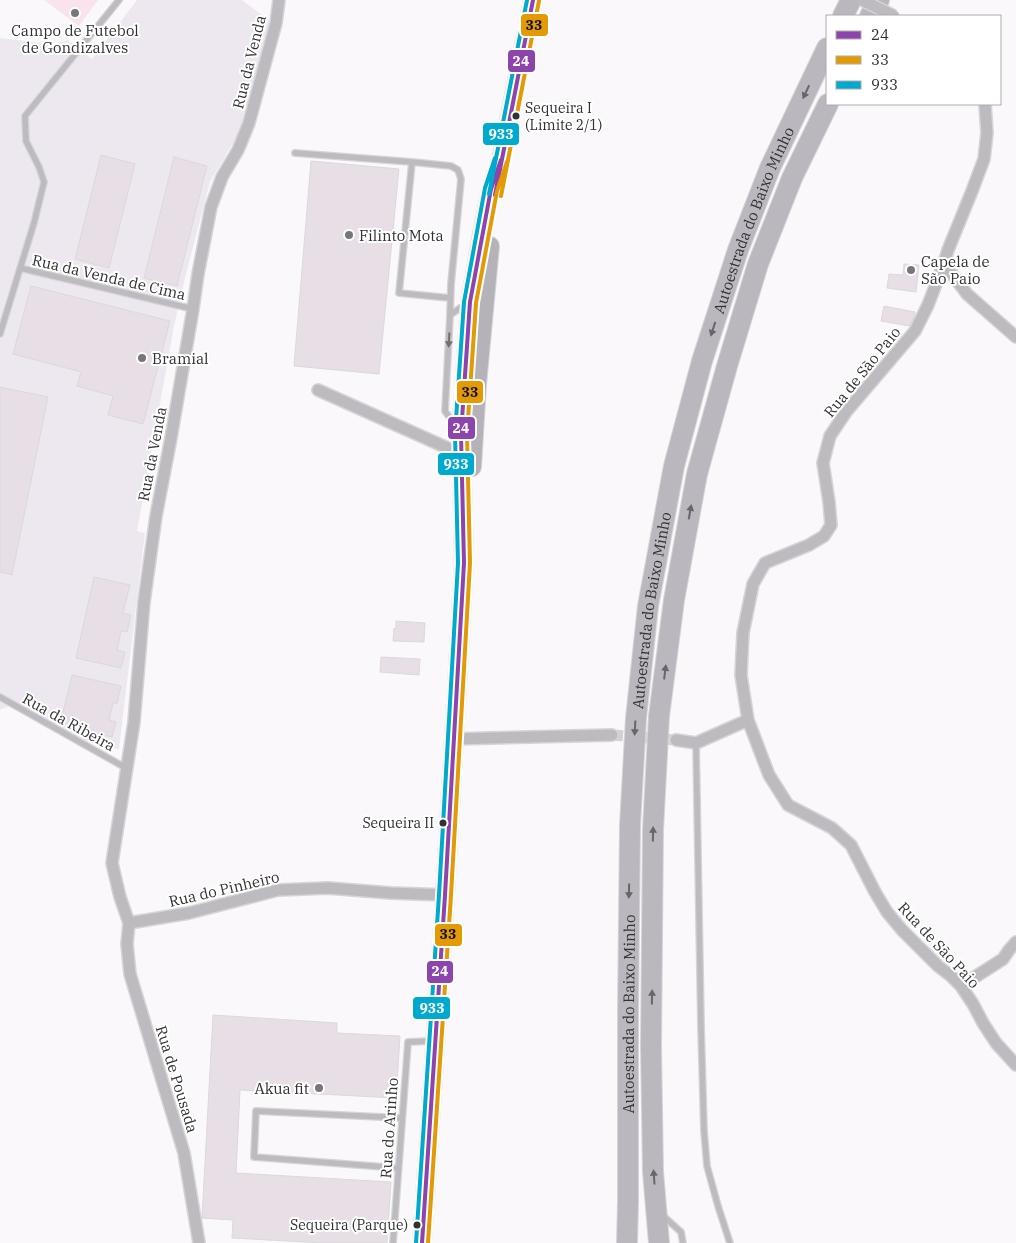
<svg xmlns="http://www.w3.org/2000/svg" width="1016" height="1243" viewBox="0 0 1016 1243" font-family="'IBM Plex Serif',serif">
<rect width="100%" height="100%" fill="#faf8fb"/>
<!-- built -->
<path fill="#ede8f0" d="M137 0H242L270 21 242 123 236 138 210 182 185 278 174 326 137 531 145 533 119 749 77 740 14 704 0 710V38L53 44 68 40 92 59Z"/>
<!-- green -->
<path fill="#f9e3ed" d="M44 0H98L79 26Z"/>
<!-- building -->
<path fill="#e7dee6" stroke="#dad9db" d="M101 155 135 164 109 268 75 259Z
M174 157 207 166 177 286 144 278Z
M311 161 399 169 379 374 294 366Z
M904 264 919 265 916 292 887 288 889 274 903 275Z
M31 286 170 321 143 424 108 415 113 396 77 386 81 372 13 354Z
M884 306 915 312 914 317 909 326 881 321Z
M0 387 48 397 12 575 0 572Z
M94 577 130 585 123 613 131 615 127 632 121 631 117 650 125 652 121 668 76 658Z
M396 621 425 623 424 642 393 641 394 628 396 629Z
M381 657 420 659 419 675 380 672Z
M72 675 121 686 117 703H113L109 720 116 722 112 737 60 725Z
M213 1015 337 1023V1033L400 1036 396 1098 240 1090 236 1173 391 1182 387 1243H324L232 1238 233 1220 202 1218Z"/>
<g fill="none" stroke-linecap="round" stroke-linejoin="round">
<!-- minor-tunnel -->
<path stroke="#d2d0d3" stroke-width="11" stroke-dasharray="11 5.5" stroke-linecap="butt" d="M612 735 676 740"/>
<defs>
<path id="service" d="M295 153 412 162
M20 268 193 309
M450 298 399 293 412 162 451 166 458 170 461 179 451 284 450 315
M0 334 34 223 44 182 39 167 26 141 25 116 119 0
M457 428 445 411 450 315 466 304
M0 697 126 768
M696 743 701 1027 704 1131 707 1166 718 1206 730 1243
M398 1168 254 1157 256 1111 402 1118
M661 1214 681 1232 683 1243
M393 1243 408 1042 433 1041"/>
<path id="minor" d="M985 104 987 133 984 159 972 191 948 250 944 263 928 305 915 331 846 412 830 436 823 463 829 502 831 525 824 536 809 545 765 563 753 584 743 633 741 675 748 720 769 775 788 805 832 828 851 845 875 892 887 912 902 930 938 966 951 976 961 986 973 1004 983 1023 996 1043 1016 1065
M944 263 967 294 1016 337
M318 390 461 454
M453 739 612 735
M676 740 696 743 748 720
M129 923 189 913 278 890 328 888 391 893 445 895
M961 986 1003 959 1009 950 1016 942
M199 1243 184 1153 130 974 127 944 129 923 120 897 112 863 134 722 144 602 156 516 171 438 193 309 198 274 211 207 222 177 238 150 249 123 276 23 279 0"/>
<path id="primary" d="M499 171 533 0
M472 467 477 385 490 246
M422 1243 445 895 464 563 461 434 470 302 483 229 491 189 501 160"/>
<g id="motorway">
<path d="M843 16 851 0"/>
<path d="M870 16 879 0"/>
<path id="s1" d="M627 1243 628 1202V1011L630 825 636 718 648 606 674 466 702 361 738 250 770 168 827 48"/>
<path d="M659 1243 653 1172 651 1046 653 830 659 716 674 600 697 474 727 366 758 264 792 178 828 104"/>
</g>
</defs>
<!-- service casing -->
<use href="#service" stroke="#d6d5d6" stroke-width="8"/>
<!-- minor casing -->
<use href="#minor" stroke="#d6d5d6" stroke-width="14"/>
<!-- primary casing -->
<use href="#primary" stroke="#d6d5d6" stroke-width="20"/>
<!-- motorway casing -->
<use href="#motorway" stroke="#d6d5d6" stroke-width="22"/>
<!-- service -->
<use href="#service" stroke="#bdbbc0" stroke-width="5.5"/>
<!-- minor -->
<use href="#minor" stroke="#bdbbc0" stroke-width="11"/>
<!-- primary -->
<use href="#primary" stroke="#b5b2ba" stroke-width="18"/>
<!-- motorway -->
<use href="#motorway" stroke="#bab7bf" stroke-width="20"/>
<defs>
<path id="minor-bridge" d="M862 0 894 16"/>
</defs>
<!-- minor-bridge casing -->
<use href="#minor-bridge" stroke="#d6d5d6" stroke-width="14" stroke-linecap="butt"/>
<!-- minor-bridge -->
<use href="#minor-bridge" stroke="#bdbbc0" stroke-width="11"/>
<defs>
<path id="bus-1" d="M495 195 533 0
M422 1243 445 895 464 563 461 434 470 302 491 189 501 160"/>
<path id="bus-2" d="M501 196 539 1
M428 1243 451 895 470 563 467 434 476 303 497 191 507 162"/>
<path id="bus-3" d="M489 194 527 0
M416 1243 439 895 458 563 455 434 464 302 485 188 495 158"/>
</defs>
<!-- bus-1 casing -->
<use href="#bus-1" stroke="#fff" stroke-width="8"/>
<!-- bus-2 casing -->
<use href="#bus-2" stroke="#fff" stroke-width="8"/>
<!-- bus-3 casing -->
<use href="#bus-3" stroke="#fff" stroke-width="8"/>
<!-- bus-1 -->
<use href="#bus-1" stroke="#8e44ad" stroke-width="4"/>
<!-- bus-2 -->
<use href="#bus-2" stroke="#e39a05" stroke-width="4"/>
<!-- bus-3 -->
<use href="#bus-3" stroke="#00a9ce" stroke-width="4"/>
</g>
<!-- one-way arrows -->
<defs><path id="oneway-solid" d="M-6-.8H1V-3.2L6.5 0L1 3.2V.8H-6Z" transform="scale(1.25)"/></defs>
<g fill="#68666a">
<use href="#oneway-solid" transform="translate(806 92) rotate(115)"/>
<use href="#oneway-solid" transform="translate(713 329) rotate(108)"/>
<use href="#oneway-solid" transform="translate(690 512) rotate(-80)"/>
<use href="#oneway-solid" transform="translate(665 672) rotate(-83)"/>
<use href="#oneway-solid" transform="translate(635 728) rotate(93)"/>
<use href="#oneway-solid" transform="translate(653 834) rotate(-89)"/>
<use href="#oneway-solid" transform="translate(629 891) rotate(91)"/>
<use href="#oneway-solid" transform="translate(652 997) rotate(-89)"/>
<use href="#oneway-solid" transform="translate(654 1177) rotate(-94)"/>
</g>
<use fill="#706f72" href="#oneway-solid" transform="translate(449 340) rotate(93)"/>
<!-- markers -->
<g fill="#777678" stroke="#fff" stroke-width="2">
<circle cx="75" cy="13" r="5"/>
<circle cx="349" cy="235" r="5"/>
<circle cx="911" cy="270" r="5"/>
<circle cx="142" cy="358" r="5"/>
<circle cx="319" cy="1088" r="5"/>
</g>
<g fill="#313032" stroke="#fff" stroke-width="2">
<circle cx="516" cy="116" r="4.5"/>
<circle cx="443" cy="823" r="4.5"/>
<circle cx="417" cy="1225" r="4.5"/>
</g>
<g text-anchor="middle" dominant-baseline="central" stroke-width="4" stroke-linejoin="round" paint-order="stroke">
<!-- bus labels -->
<g font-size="14" fill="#313032" stroke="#fff" text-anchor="end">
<text x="525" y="108" text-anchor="start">Sequeira I<tspan x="525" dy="17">(Limite 2/1)</tspan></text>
<text x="434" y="823">Sequeira II</text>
<text x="408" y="1225">Sequeira (Parque)</text>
</g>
<!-- poi labels -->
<g font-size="15" fill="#313032" stroke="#fff" text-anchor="start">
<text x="75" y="30" text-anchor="middle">Campo de Futebol<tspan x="75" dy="17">de Gondizalves</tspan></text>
<text x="359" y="235">Filinto Mota</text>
<text x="921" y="261">Capela de<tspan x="921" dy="17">São Paio</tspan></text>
<text x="152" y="358">Bramial</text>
<text x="309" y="1088" text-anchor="end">Akua fit</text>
</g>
<!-- street labels -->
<g font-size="15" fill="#313032" stroke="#fff">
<text transform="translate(249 62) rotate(-76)">Rua da Venda</text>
<text stroke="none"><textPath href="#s1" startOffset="1039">Autoestrada do Baixo Minho</textPath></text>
<text transform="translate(109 277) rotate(13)">Rua da Venda de Cima</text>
<text transform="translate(862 372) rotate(-51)">Rua de São Paio</text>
<text transform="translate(152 454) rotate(-79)">Rua da Venda</text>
<text stroke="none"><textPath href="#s1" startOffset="634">Autoestrada do Baixo Minho</textPath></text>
<text transform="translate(69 722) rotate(29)">Rua da Ribeira</text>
<text transform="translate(224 889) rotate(-13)">Rua do Pinheiro</text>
<text transform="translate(939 945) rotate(47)">Rua de São Paio</text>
<text stroke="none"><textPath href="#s1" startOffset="229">Autoestrada do Baixo Minho</textPath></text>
<text transform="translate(177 1079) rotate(73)">Rua de Pousada</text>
<text transform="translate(389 1128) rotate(-86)">Rua do Arinho</text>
</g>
</g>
<g stroke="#fff" stroke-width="2">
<rect x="520" y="13" width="29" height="24" rx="5" fill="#e39a05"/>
<rect x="507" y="49" width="29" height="24" rx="5" fill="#8e44ad"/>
<rect x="482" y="122" width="38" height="24" rx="5" fill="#00a9ce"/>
<rect x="456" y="380" width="28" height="24" rx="5" fill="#e39a05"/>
<rect x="447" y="416" width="29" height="24" rx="5" fill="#8e44ad"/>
<rect x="437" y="452" width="38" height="24" rx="5" fill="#00a9ce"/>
<rect x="434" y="923" width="29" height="24" rx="5" fill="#e39a05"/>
<rect x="426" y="960" width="28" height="24" rx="5" fill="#8e44ad"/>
<rect x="412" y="996" width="39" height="24" rx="5" fill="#00a9ce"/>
</g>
<g font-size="14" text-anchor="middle" font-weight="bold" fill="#fff">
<text x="521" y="66">24</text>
<text x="501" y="139">933</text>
<text x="461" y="433">24</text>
<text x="456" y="469">933</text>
<text x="440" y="976">24</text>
<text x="432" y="1013">933</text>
</g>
<g font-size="14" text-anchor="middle" font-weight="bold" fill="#111">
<text x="534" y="30">33</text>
<text x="470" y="397">33</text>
<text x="448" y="939">33</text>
</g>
<!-- legend -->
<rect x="826" y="15" width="175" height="90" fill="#ffffff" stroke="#adacad"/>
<rect x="836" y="31" width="25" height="8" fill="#8e44ad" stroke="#adacad"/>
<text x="871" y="40" font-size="15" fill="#313032">24</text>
<rect x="836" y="56" width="25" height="8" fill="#e39a05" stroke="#adacad"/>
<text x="871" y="65" font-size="15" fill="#313032">33</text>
<rect x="836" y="81" width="25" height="8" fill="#00a9ce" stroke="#adacad"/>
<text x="871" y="90" font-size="15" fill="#313032">933</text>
</svg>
